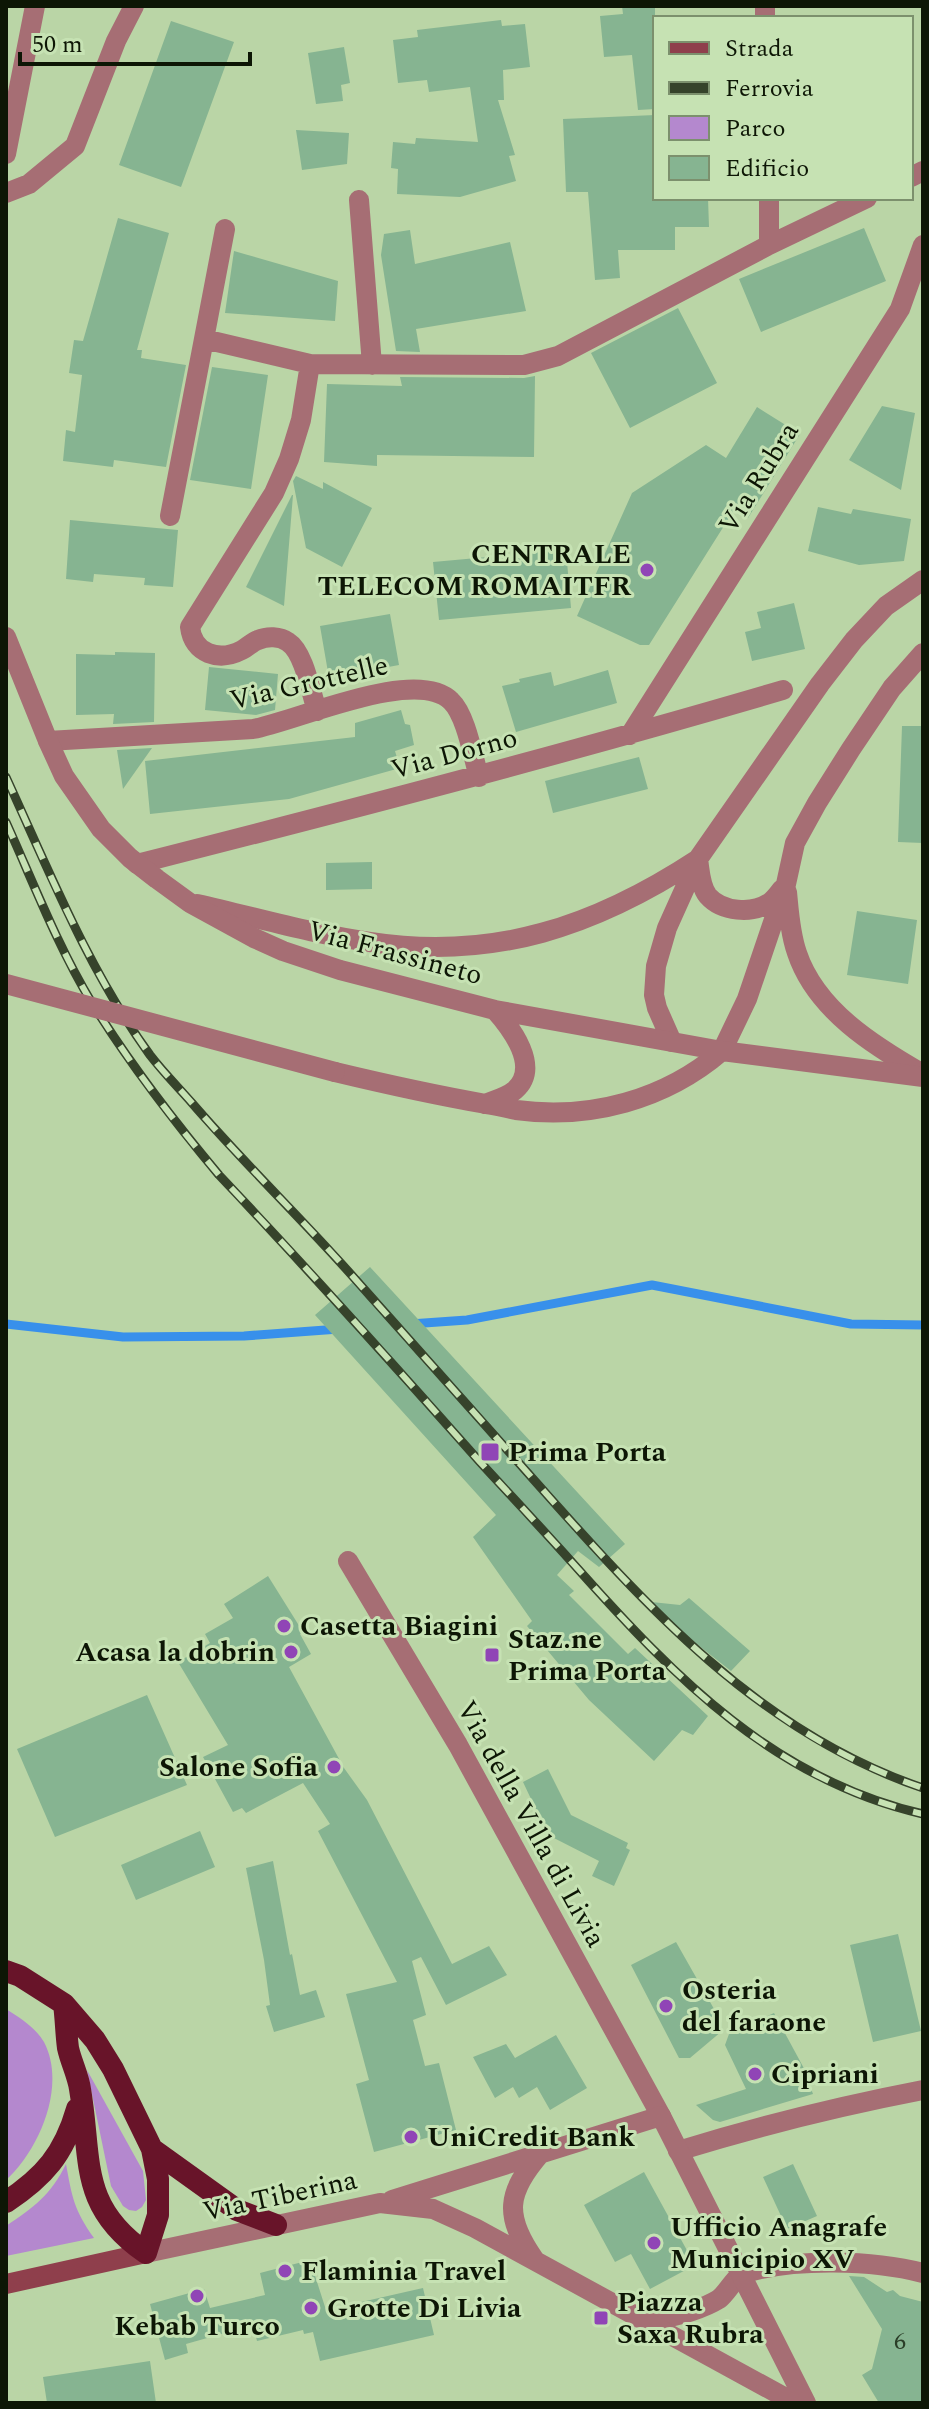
<svg xmlns="http://www.w3.org/2000/svg" width="929" height="2409" viewBox="0 0 929 2409" font-family="Spectral,serif">
<rect width="100%" height="100%" fill="#bad5a6"/>
<!-- green -->
<path fill="#b488ce" d="M6 2009C20 2018 35 2027 44 2042 67 2086 39 2150 6 2180Z
M87 2070 143 2171 146 2200 142 2207 136 2211 129 2210 123 2206 111 2186Z
M66 2164C72 2197 74 2210 94 2238L6 2256V2226C34 2207 51 2195 66 2164Z"/>
<g fill="none" stroke-linecap="round" stroke-linejoin="round">
<!-- stream -->
<path stroke="#3890eb" stroke-width="9" d="M6 1324 123 1337 244 1336 339 1329
M410 1324 467 1320 652 1285 851 1324 923 1325"/>
</g>
<!-- building -->
<path fill="#86b491" d="M622 6H655V109L638 110 632 55 604 57 600 16 623 14Z
M501 20 502 26 525 24 530 67 503 70 504 100H498L515 155 509 156 516 181 460 197 397 194 398 169 391 168 393 142 415 144 416 138 478 142 470 87 429 92 427 80 398 83 393 40 418 37 417 30Z
M171 21 234 42 181 187 119 165Z
M344 47 350 83 341 85 343 101 316 104 308 53Z
M655 115V198H708L709 227H675V250H618L620 278 595 280 588 192H566L563 119Z
M296 130 349 133 347 164 302 170Z
M118 218 169 233 137 350H142L141 358 186 365 166 467 114 460 113 467 63 461 66 430 75 432 82 375 69 373 74 340 83 341Z
M864 228 886 281 761 332 739 279Z
M410 230 415 264 510 242 526 311 416 329 420 352 396 351 381 255 384 234Z
M234 251 338 281 335 321 225 313Z
M678 308 717 383 630 428 591 353Z
M212 367 268 375 251 489 190 480Z
M535 376 534 457 377 455V466L324 462 327 384 402 386 400 377 524 378Z
M882 406 915 413 901 490 849 460Z
M757 407 800 434 748 518 734 510 649 645H640L577 616 632 493 706 445 726 458Z
M296 476 323 489V482L372 508 342 567 306 548 293 481Z
M292 495H293L284 606 246 587Z
M818 507 851 514 853 509 911 519 904 561 859 565 808 551Z
M70 520 178 530 173 587 144 585 145 578 94 574 93 582 66 579Z
M566 550 571 608 439 620 433 562Z
M794 603 805 649 752 661 745 632 761 628 757 612Z
M390 614 399 665 329 678 320 626Z
M115 652 155 653 154 722 113 724 114 714 76 715V654L115 655Z
M209 667 278 674 275 710 256 715 205 710Z
M608 670 617 703 516 732 502 686 520 682 519 679 551 672 554 686Z
M401 710 405 724 410 725 414 745 395 751 400 768 289 799 150 814 145 761 355 737V723Z
M902 726H923V843L898 842Z
M152 748 123 789 117 750Z
M639 757 648 789 553 813 545 781Z
M372 862V889L326 890V863Z
M857 911 917 920 908 984 847 975Z
M370 1267 625 1544 599 1567 578 1551 557 1575 574 1591 569 1595 628 1654 635 1648 708 1716 693 1735 682 1730 654 1761 589 1700 527 1626 532 1621 473 1537 496 1515 315 1315Z
M268 1576 303 1632 300 1634 311 1654 289 1667 344 1768 367 1800 452 1964 489 1946 507 1975 446 2005 421 1957 412 1961 426 2015 413 2020 425 2066 439 2063 456 2130 374 2152 356 2084 369 2080 346 1994 397 1982 318 1831 330 1824 303 1783 246 1813 242 1808 233 1812 203 1757 228 1745 178 1662 210 1643 205 1634 233 1618 224 1604Z
M689 1598 750 1651 731 1671 642 1601 680 1605Z
M147 1695 187 1785 55 1837 17 1749Z
M548 1769 571 1815 628 1843 626 1848 630 1850 614 1886 592 1876 599 1861 548 1835 523 1782Z
M200 1831 215 1867 136 1900 121 1865Z
M273 1861 290 1955 292 1954 300 1995 316 1990 325 2017 274 2032 266 2006 270 2005 264 1960 246 1868Z
M898 1934 921 2031 873 2042 850 1945Z
M676 1942 722 2023V2031L690 2058H679L631 1965Z
M774 2013 813 2085 810 2086 813 2094 720 2122 713 2120 696 2105 746 2089 725 2045 729 2034Z
M556 2035 587 2088 550 2110 537 2087 519 2098 513 2087 495 2098 473 2057 506 2044 515 2058Z
M793 2164 817 2216 787 2229 763 2177Z
M644 2172 695 2265 650 2289 631 2254 615 2262 584 2205Z
M310 2260 326 2310 423 2288 434 2335 320 2361 313 2332 304 2334 303 2330 257 2341 253 2325 186 2344 188 2353 165 2360 150 2304 204 2289 210 2308 265 2295 260 2273Z
M849 2276 864 2277 887 2292 893 2290 900 2296 923 2302V2403H879L862 2375 872 2369 882 2329Z
M150 2361 156 2403H47L43 2377Z"/>
<g fill="none" stroke-linecap="round" stroke-linejoin="round">
<!-- minor -->
<path stroke="#a66e74" stroke-width="20" d="M765 6V18
M911 177 923 171
M6 193 29 184 75 146 116 41 134 6
M769 198V245
M359 200 372 365
M225 229 204 339 310 364 524 365 558 356 769 245 867 198
M310 364 301 420 289 459 274 493 190 627C193 654 219 662 242 650 248 647 252 642 258 640 267 636 280 636 288 642 304 652 311 693 317 711
M170 516 204 339
M630 735 900 309 923 245
M48 741 253 729C297 721 416 666 451 701 466 715 473 757 479 777
M698 859C700 871 700 886 708 896 722 912 752 914 769 903 774 900 778 894 782 889
M137 864C353 809 569 753 783 690
M787 892C789 912 790 933 797 953 816 1010 874 1046 923 1074
M197 904C255 917 312 934 370 942 494 961 596 926 698 859
M672 1042 657 1008 654 995 656 966 667 928 698 859 820 684 854 640 886 606 923 580
M722 1051 747 999 786 884 795 843 817 803 851 749 892 688 923 653
M348 1561 458 1745 661 2116
M678 2151C759 2126 840 2106 923 2090
M649 2322C672 2316 698 2312 719 2299 728 2292 734 2277 745 2273 795 2258 873 2260 923 2273"/>
<!-- tertiary -->
<path stroke="#a66e74" stroke-width="20" d="M6 154 35 6
M6 637 48 741 64 776 101 829 130 858 157 879 190 903 254 938 283 951 340 970 495 1010 722 1051 923 1077
M335 1072C385 1084 435 1095 486 1104 496 1105 506 1108 516 1110 590 1120 665 1100 722 1051
M485 1104C495 1100 507 1097 515 1090 541 1067 511 1028 495 1010
M392 2200 661 2116 806 2403
M146 2253 380 2203 433 2209 475 2228 795 2403
M534 2259C504 2216 506 2193 541 2153"/>
<!-- secondary -->
<path stroke="#8f3f4c" stroke-width="20" d="M6 2284 146 2253"/>
<!-- trunk -->
<path stroke="#681429" stroke-width="22" d="M6 1971 20 1976 64 2004 95 2040 113 2069 152 2149 158 2179V2215L146 2253C78 2206 92 2160 80 2089 78 2075 71 2062 68 2048 66 2033 66 2019 64 2004
M152 2149 237 2210 276 2225
M6 2202C44 2177 64 2154 77 2109"/>
<defs>
<path id="rail" d="M6 777C49 871 89 971 150 1055 163 1072 178 1087 192 1103 242 1161 297 1214 348 1271 410 1341 472 1410 534 1480 645 1605 759 1733 923 1788
M6 822C33 882 58 947 92 1003 130 1064 173 1120 219 1175 308 1269 394 1365 480 1462 513 1498 546 1533 578 1569 675 1678 775 1780 923 1814"/>
</defs>
<!-- rail casing -->
<use href="#rail" stroke="#36432b" stroke-width="9"/>
<!-- rail -->
<use href="#rail" stroke="#c6e2b3" stroke-width="6" stroke-dasharray="18" stroke-linecap="butt"/>
<!-- tertiary-bridge -->
<path stroke="#a66e74" stroke-width="20" d="M6 984 335 1072"/>
</g>
<!-- markers -->
<g fill="#9045b6" stroke="#c6e2b3" stroke-width="3">
<circle cx="647" cy="570" r="8"/>
<rect x="480" y="1442" width="20" height="20" rx="4"/>
<circle cx="284" cy="1626" r="8"/>
<circle cx="291" cy="1652" r="8"/>
<rect x="484" y="1647" width="16" height="16" rx="4"/>
<circle cx="334" cy="1767" r="8"/>
<circle cx="666" cy="2006" r="8"/>
<circle cx="755" cy="2074" r="8"/>
<circle cx="411" cy="2137" r="8"/>
<circle cx="654" cy="2243" r="8"/>
<circle cx="285" cy="2271" r="8"/>
<circle cx="197" cy="2296" r="8"/>
<circle cx="311" cy="2308" r="8"/>
<rect x="593" y="2310" width="16" height="16" rx="4"/>
</g>
<g text-anchor="middle" dominant-baseline="central" stroke-width="6" stroke-linejoin="round" paint-order="stroke">
<!-- number labels -->
<g font-size="24" fill="#2b3e28">
<text x="900" y="2342">6</text>
</g>
<!-- street labels -->
<g font-size="28" fill="#0d1605" stroke="#c6e2b3">
<text transform="translate(759 478) rotate(-58)">Via Rubra</text>
<text transform="translate(309 683) rotate(-13)">Via Grottelle</text>
<text transform="translate(454 754) rotate(-15)">Via Dorno</text>
<text transform="translate(395 953) rotate(15)">Via Frassineto</text>
<text transform="translate(531 1824) rotate(61)">Via della Villa di Livia</text>
<text transform="translate(280 2196) rotate(-12)">Via Tiberina</text>
</g>
<!-- poi labels -->
<g font-size="28" font-weight="bold" fill="#0d1605" stroke="#c6e2b3" text-anchor="start">
<text x="631" y="554" text-anchor="end">CENTRALE<tspan x="631" dy="32">TELECOM ROMAITFR</tspan></text>
<text x="508" y="1452">Prima Porta</text>
<text x="300" y="1626">Casetta Biagini</text>
<text x="508" y="1639">Staz.ne<tspan x="508" dy="32">Prima Porta</tspan></text>
<text x="275" y="1652" text-anchor="end">Acasa la dobrin</text>
<text x="318" y="1767" text-anchor="end">Salone Sofia</text>
<text x="682" y="1990">Osteria<tspan x="682" dy="32">del faraone</tspan></text>
<text x="771" y="2074">Cipriani</text>
<text x="427" y="2137">UniCredit Bank</text>
<text x="670" y="2227">Ufficio Anagrafe<tspan x="670" dy="32">Municipio XV</tspan></text>
<text x="301" y="2271">Flaminia Travel</text>
<text x="617" y="2302">Piazza<tspan x="617" dy="32">Saxa Rubra</tspan></text>
<text x="327" y="2308">Grotte Di Livia</text>
<text x="197" y="2326" text-anchor="middle">Kebab Turco</text>
</g>
</g>
<!-- border -->
<rect width="929" height="2409" fill="none" stroke="#0d1605" stroke-width="16"/>
<!-- legend -->
<rect x="653" y="16" width="260" height="184" fill="#c6e2b3" stroke="#7c906d" stroke-width="2"/>
<rect x="669" y="42" width="40" height="12" fill="#8f3f4c" stroke="#7c906d" stroke-width="2"/>
<text x="725" y="56" font-size="24" fill="#0d1605">Strada</text>
<rect x="669" y="82" width="40" height="12" fill="#36432b" stroke="#7c906d" stroke-width="2"/>
<text x="725" y="96" font-size="24" fill="#0d1605">Ferrovia</text>
<rect x="669" y="116" width="40" height="24" fill="#b488ce" stroke="#7c906d" stroke-width="2"/>
<text x="725" y="136" font-size="24" fill="#0d1605">Parco</text>
<rect x="669" y="156" width="40" height="24" fill="#86b491" stroke="#7c906d" stroke-width="2"/>
<text x="725" y="176" font-size="24" fill="#0d1605">Edificio</text>
<!-- scale -->
<path d="M20 52v12h230v-12" fill="none" stroke="#0d1605" stroke-width="4"/>
<text x="32" y="52" font-size="24" fill="#0d1605" stroke="#c6e2b3" stroke-width="6" paint-order="stroke">50 m</text>
</svg>
